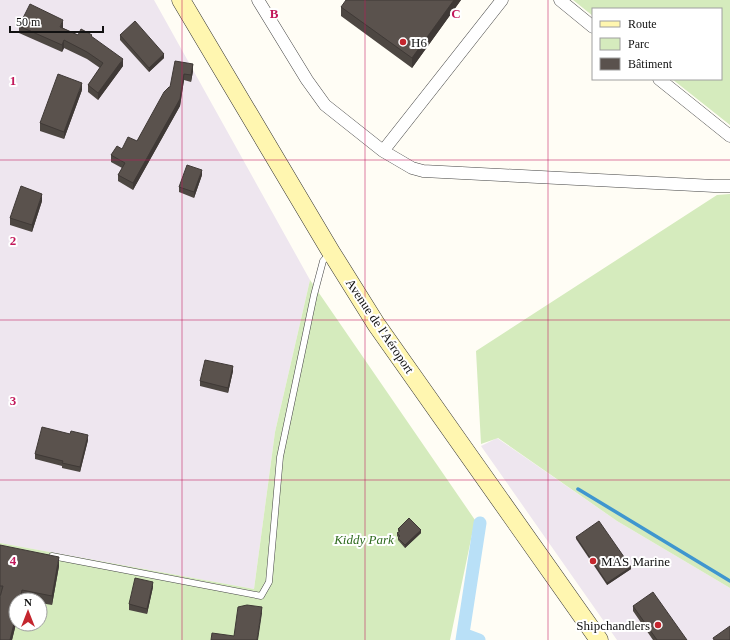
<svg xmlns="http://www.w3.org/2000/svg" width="730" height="640" viewBox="0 0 730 640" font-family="'Times New Roman',serif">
<rect width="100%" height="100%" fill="#fffdf5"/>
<!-- industrial -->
<path fill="#eee6ef" d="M0 0H154L310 280 275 432 254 589 0 543Z
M497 438 617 521 730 588V640H617L481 446Z"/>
<!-- green -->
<path fill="#d5ebbd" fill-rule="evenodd" d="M573 0H730V125L672 79H721V9H593V16Z
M730 194V588L617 521 498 438 481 444 476 351 717 195Z
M310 280 475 520 450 640H0V543L254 589 275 432ZM16 600H40V624H16Z"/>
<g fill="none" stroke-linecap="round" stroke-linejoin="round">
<!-- stream -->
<path stroke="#3f96cf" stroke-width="3.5" d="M578 489 730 581"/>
<!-- canal -->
<path stroke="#b9e0f7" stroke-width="13" d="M463 634 479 640
M462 640 480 523"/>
<defs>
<path id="service" d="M52 556 261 596 269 582 280 457 314 295 323 261 330 253"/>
<path id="minor" d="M258 0 307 80 325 105 383 151 412 168 423 171 714 186H730
M560 0 593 27
M659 79 730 136
M383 151 502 0"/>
<path id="secondary" d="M181 0 331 252 376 324 599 640"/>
</defs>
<!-- service casing -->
<use href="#service" stroke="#444" stroke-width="7"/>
<!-- minor casing -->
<use href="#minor" stroke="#444" stroke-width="13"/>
<!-- secondary casing -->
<use href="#secondary" stroke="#333" stroke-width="19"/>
<!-- service -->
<use href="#service" stroke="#fff" stroke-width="6"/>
<!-- minor -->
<use href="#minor" stroke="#fff" stroke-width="12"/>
<!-- secondary -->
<use href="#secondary" stroke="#fff6b0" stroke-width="18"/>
</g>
<!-- wall -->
<path fill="#4d4742" d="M461 0 412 68 341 16V7Z
M19 26 63 27V28L78 35 92 37 123 66 98 100 88 92V85L100 68 87 59 64 48 62 52 19 33Z
M120 35 164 58 149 72 120 40Z
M193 64V71L191 82 184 80 180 106 133 190 118 181V175L122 168 111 162V155L122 149 137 141 170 87Z
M82 90 64 139 40 131V123Z
M202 175 194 198 179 192V187Z
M42 201 32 232 10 225V218Z
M233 371 228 393 200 386V381Z
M88 440 80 472 62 468V466L35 459V454Z
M398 529 421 533 405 548 398 540V537L397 536V533L399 532 398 531Z
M576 537 631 569 607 585 576 539Z
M0 545 59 566 52 605 40 603V600H27L22 599 12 640H0L1 595H0Z
M153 587 147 614 129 610V604Z
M633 606 687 640H653L633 611Z"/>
<!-- shaded-wall -->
<path fill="#3f3936" d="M454 0H461L412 68V58Z
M63 20V27L60 34V27Z
M64 40V48L62 52V45Z
M164 54V58L149 72V68Z
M123 59V66L98 100V93Z
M193 64V71L191 82V75Z
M184 74V80L180 106 133 190V183Z
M82 83V90L64 139V132Z
M202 170V175L194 198V192Z
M42 194V201L32 232V225Z
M233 366V371L228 393V388Z
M88 435V440L80 472V467Z
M421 530V533L405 548V545Z
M59 557V566L52 605V596Z
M631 567V569L607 585V583Z
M153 582V587L147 614V609Z
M22 590V600H20Z
M262 607V613L258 640H257Z
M16 615V624L12 640H10Z"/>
<!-- building -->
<path fill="#5a524d" stroke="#3f3936" d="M346 0H454L412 58 341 7Z
M30 4 63 20 60 27 78 35 81 29 92 35 91 36 123 59 98 93 88 85 103 63 87 52 64 40 62 45 19 26Z
M135 21 164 54 149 68 120 35Z
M175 61 193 64 191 75 184 74 180 99 133 183 118 175 125 163 111 155 117 146 122 149 128 137 137 141 164 92 169 87H170Z
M58 74 82 83 64 132 40 123Z
M187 165 202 170 194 192 179 187Z
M21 186 42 194 32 225 10 218Z
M205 360 233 366 228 388 200 381Z
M42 427 70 434 71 431 88 435 80 467 62 463 63 461 35 454Z
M409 518 421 530 405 545 398 538 400 536 397 533 400 531 398 529Z
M599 521 631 567 607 583 576 537Z
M0 545 59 557 52 596 22 590 20 600H16V615L10 640H0V597L3 586H0Z
M135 578 153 582 147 609 129 604Z
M653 592 687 640H657L633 606Z
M247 605 262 607 257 640H211L212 633 234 636 238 607Z
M730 626V640H714L713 638Z"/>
<!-- grid -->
<path fill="none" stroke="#c2185b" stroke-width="1" stroke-opacity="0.55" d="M182 0V640M365 0V640M548 0V640M0 160H730M0 320H730M0 480H730"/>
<!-- markers -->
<g fill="#c4262e" stroke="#fff" stroke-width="1.5">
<circle cx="403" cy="42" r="4"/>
<circle cx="593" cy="561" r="4"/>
<circle cx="658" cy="625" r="4"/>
</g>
<g text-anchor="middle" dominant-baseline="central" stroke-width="4" stroke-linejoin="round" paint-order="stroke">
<!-- poi labels -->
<g font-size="13" fill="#111" stroke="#fff" text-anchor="start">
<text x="411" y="42">H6</text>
<text x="601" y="561">MAS Marine</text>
<text x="650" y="625" text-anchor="end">Shipchandlers</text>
</g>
<!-- street labels -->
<g font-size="13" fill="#111" stroke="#fff">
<text transform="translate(380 326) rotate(56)">Avenue de l'Aéroport</text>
</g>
<!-- park labels -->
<g font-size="13" font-style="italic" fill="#2f6b1f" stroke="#fff">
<text x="364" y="539">Kiddy Park</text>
</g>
</g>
<g font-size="13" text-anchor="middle" font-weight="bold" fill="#c2185b" stroke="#fff" stroke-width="4" stroke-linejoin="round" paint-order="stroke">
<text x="274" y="18">B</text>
<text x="456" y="18">C</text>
<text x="13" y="85">1</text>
<text x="13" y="245">2</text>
<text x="13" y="405">3</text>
<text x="13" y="565">4</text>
</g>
<!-- legend -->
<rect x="592" y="8" width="130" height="72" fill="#ffffff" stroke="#a0a0a0"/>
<rect x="600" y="21" width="20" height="6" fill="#fff6b0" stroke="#a0a0a0"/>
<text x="628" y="28" font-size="12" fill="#111111">Route</text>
<rect x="600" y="38" width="20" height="12" fill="#d5ebbd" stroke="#a0a0a0"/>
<text x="628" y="48" font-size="12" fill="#111111">Parc</text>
<rect x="600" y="58" width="20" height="12" fill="#5a524d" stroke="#a0a0a0"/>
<text x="628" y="68" font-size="12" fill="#111111">Bâtiment</text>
<!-- north arrow -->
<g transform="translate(28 612)"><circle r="19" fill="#ffffff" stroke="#a0a0a0"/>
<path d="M0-3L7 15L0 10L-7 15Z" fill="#c4262e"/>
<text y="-6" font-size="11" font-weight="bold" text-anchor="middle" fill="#111111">N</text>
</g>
<!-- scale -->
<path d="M10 26v6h93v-6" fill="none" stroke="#111111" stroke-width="2"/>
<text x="16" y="26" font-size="12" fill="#111111" stroke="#ffffff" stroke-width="3" paint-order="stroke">50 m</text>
</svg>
